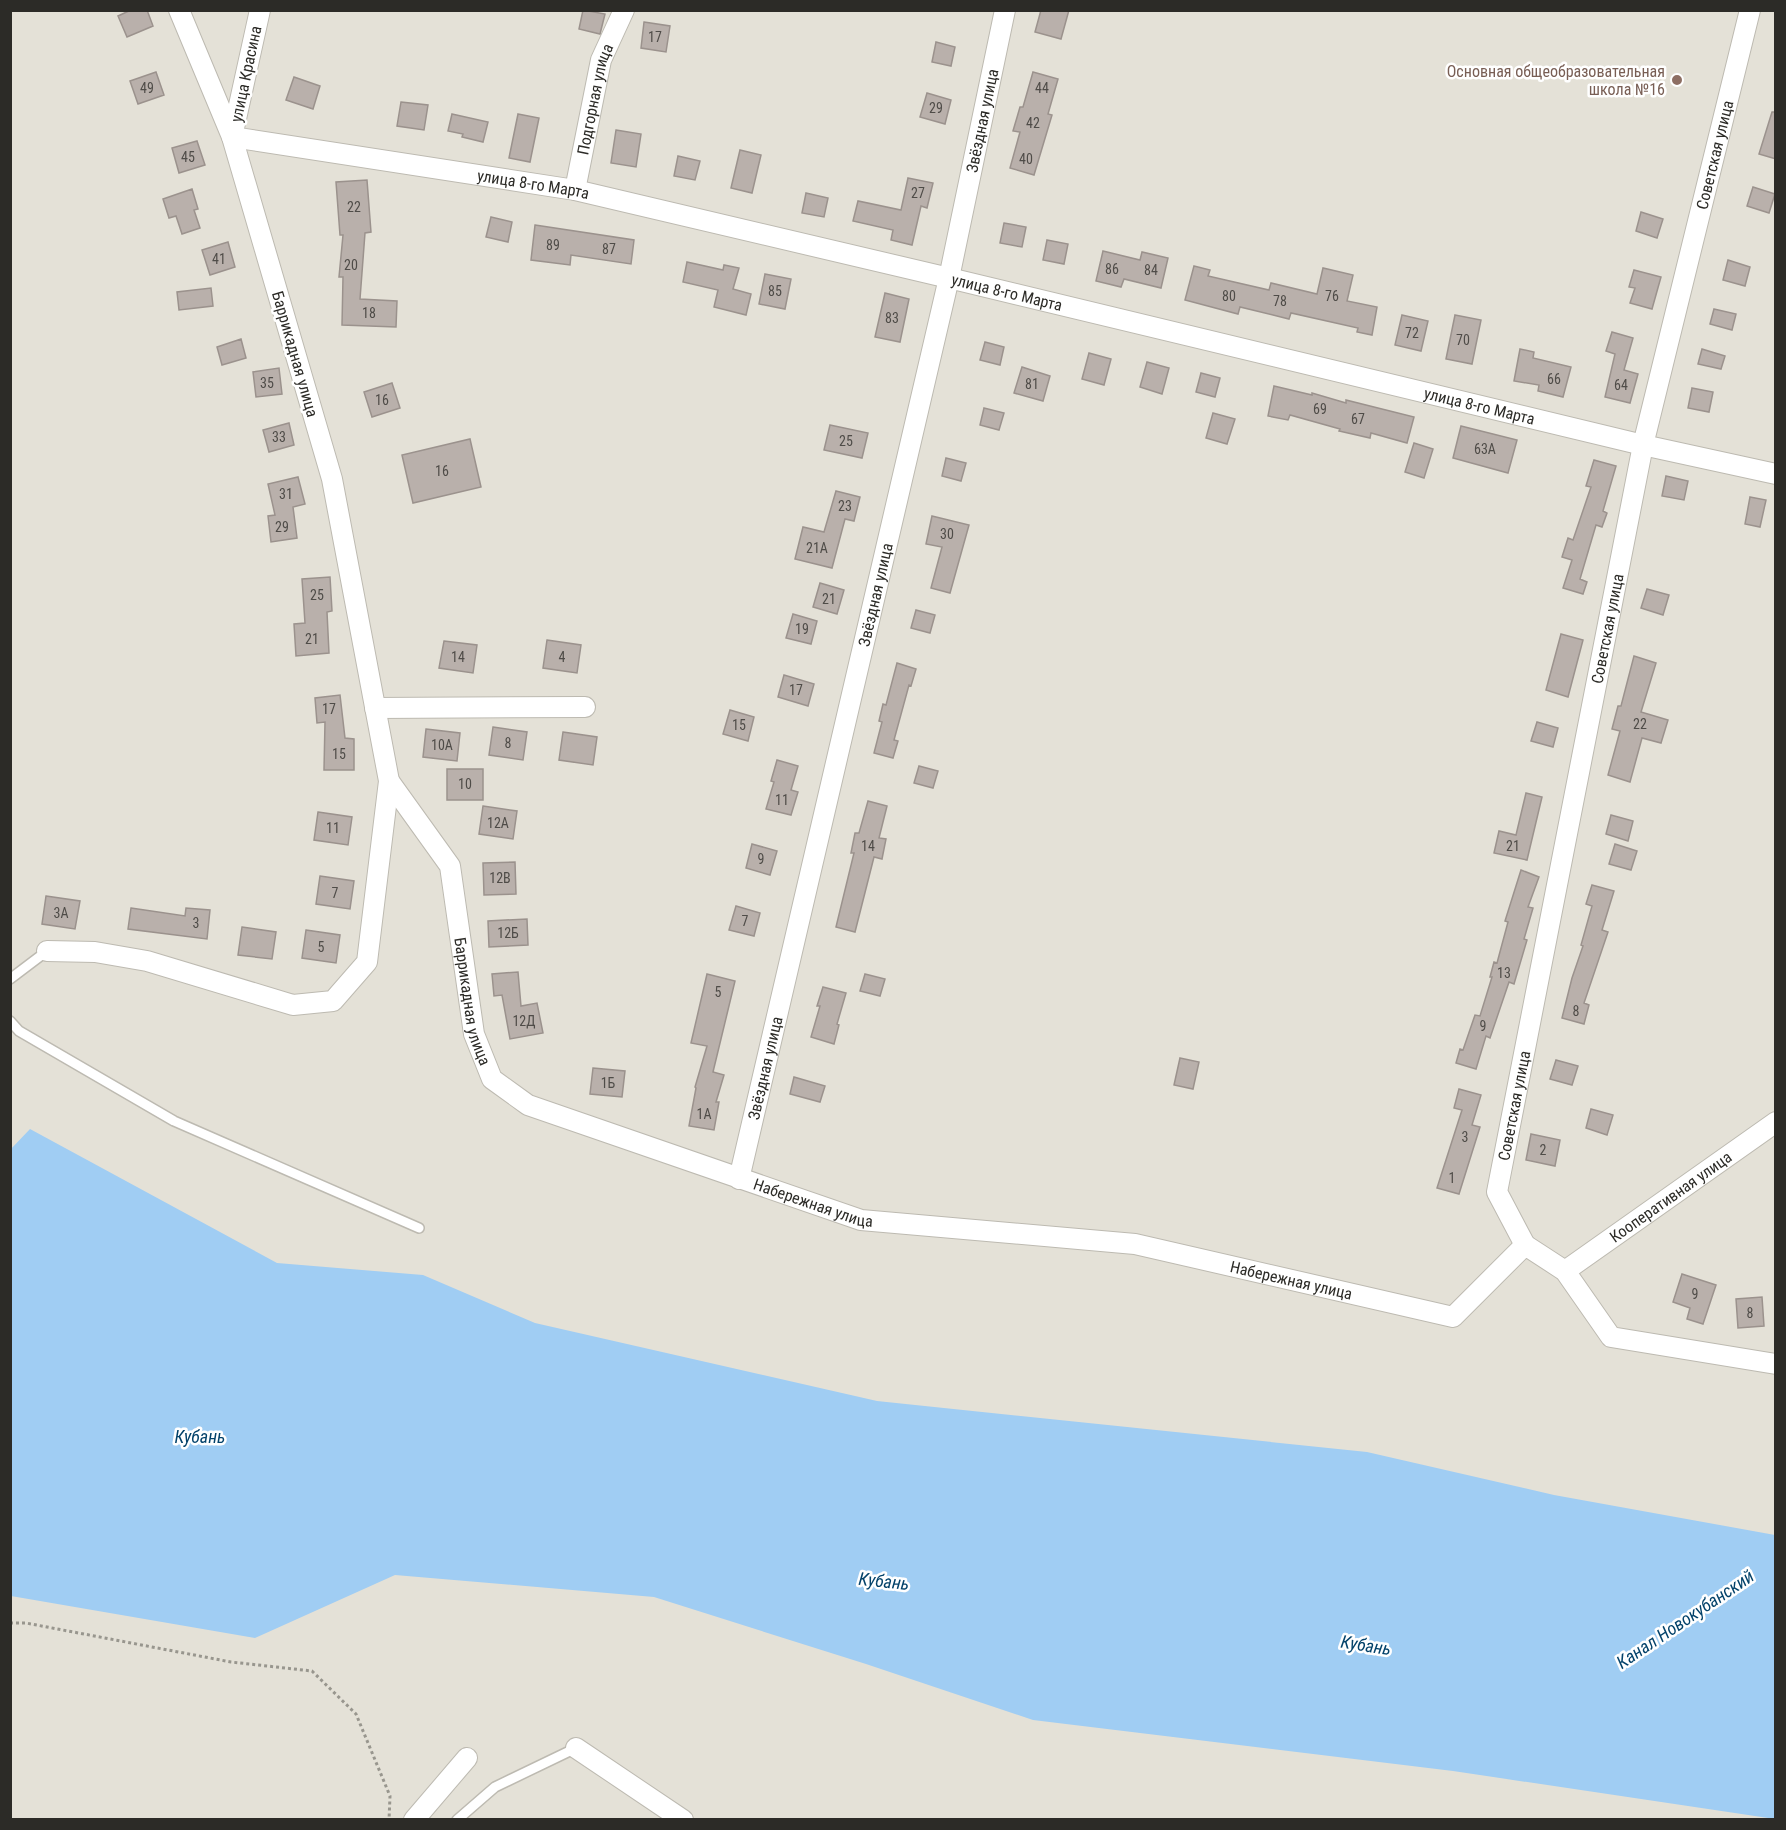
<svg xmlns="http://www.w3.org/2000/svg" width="1786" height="1830" viewBox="0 0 1786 1830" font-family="'Roboto Condensed',sans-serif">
<rect width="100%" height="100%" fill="#e4e1d7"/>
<!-- water -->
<path fill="#a0cdf3" d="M30 1129 277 1263 423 1275 535 1323 877 1401 1367 1452 1554 1495 1775 1535V1819L1453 1771 1033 1720 866 1664 654 1597 395 1575 255 1638 11 1596 10 1150Z"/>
<!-- building -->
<path fill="#b9b0ab" stroke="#9b928d" stroke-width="1.5" d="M131 10H147L153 26 127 37 118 16Z
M583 10 605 14 600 34 579 29Z
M1041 10H1069L1061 39 1035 32Z
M644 22 670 26 666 52 641 48Z
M936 42 955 47 951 66 932 62Z
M156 72 164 95 138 104 130 81Z
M1033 72 1058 79 1048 114 1052 115 1034 175 1010 168 1020 132 1013 131 1020 107H1023Z
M294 77 320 86 313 109 286 100Z
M927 93 951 100 945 124 920 117Z
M401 102 428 105 424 130 397 126Z
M1772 112H1776V159L1759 154Z
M452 114 488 122 483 142 462 137 463 134 448 131Z
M518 114 539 118 530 162 509 158Z
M616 130 641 134 636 167 611 163Z
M197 141 205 165 179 173 172 148Z
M740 150 761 155 752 193 731 188Z
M678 156 700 161 695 180 674 176Z
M908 178 933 183 927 208 921 206 912 245 891 240 893 230 853 221 858 201 901 210Z
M367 180 371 232 365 233 360 299 397 301 396 327 342 325 343 277H339L343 235H340L336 182Z
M1753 187 1775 194 1769 213 1747 206Z
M192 189 198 209 194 210 200 228 182 234 176 216 169 218 163 199Z
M806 193 828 198 824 217 802 213Z
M1641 212 1663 219 1657 238 1636 231Z
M491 217 512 222 508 242 486 237Z
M1004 223 1026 227 1022 247 1000 243Z
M535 225 634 240 631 264 571 255 570 265 531 260Z
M1047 240 1068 244 1064 264 1043 260Z
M228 242 235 267 210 275 202 250Z
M1103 251 1140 260 1142 252 1168 258 1161 288 1124 279 1121 287 1096 281Z
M1728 260 1750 267 1745 286 1723 280Z
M687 262 723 270 724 265 739 268 733 289 751 294 746 315 714 307 718 290 683 282Z
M1194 266 1210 270 1208 276 1269 290 1271 283 1317 294 1323 268 1353 275 1347 301 1377 307 1372 335 1357 332 1358 328 1291 313 1289 319 1240 307 1238 314 1185 300Z
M1634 270 1661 277 1652 309 1630 303 1635 288 1629 287Z
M765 274 791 279 785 309 759 304Z
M211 288 213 306 179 310 177 292Z
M885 293 909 299 900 342 875 337Z
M1714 309 1736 314 1732 330 1710 324Z
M1402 315 1428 321 1421 351 1395 345Z
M1455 315 1481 320 1472 364 1446 359Z
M1612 332 1633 338 1624 370 1638 374 1630 403 1605 397 1615 354 1606 351Z
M241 339 246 358 222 365 217 347Z
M985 342 1004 347 1000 365 980 360Z
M1520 349 1534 352 1533 358 1571 367 1563 397 1538 391 1539 385 1514 381Z
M1702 349 1725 356 1721 369 1698 364Z
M1089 353 1111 359 1104 385 1082 379Z
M1147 362 1169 368 1162 394 1140 387Z
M1022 367 1050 376 1043 401 1014 393Z
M279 368 282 394 256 397 253 372Z
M1201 373 1220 378 1215 397 1196 392Z
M392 383 400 408 372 417 364 392Z
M1274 386 1312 395V393L1346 403V400L1414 417 1407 443 1371 433 1370 438 1339 431 1340 429 1290 415 1288 420 1268 416Z
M1692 388 1713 392 1709 412 1688 408Z
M984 408 1004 413 999 430 980 425Z
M1213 413 1235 419 1227 444 1206 438Z
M289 423 294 445 269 452 263 430Z
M830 425 868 433 862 458 824 450Z
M1461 426 1517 440 1508 473 1453 458Z
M470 439 481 487 413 503 402 455Z
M1414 443 1433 449 1424 478 1405 472Z
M946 458 966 463 961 481 942 476Z
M1594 460 1616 466 1603 511 1607 513 1602 527 1596 525 1580 579 1587 582 1583 594 1563 588 1572 560 1562 557 1568 538 1573 540 1591 487 1586 486Z
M1666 476 1688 481 1684 500 1662 496Z
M298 477 305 504 293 507 297 538 271 542 268 516 275 515 268 484Z
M836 491 860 497 854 521 845 519 832 568 795 559 803 527 824 532Z
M1750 497 1766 500 1760 527 1745 524Z
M932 516 969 525 950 593 931 588 942 547 926 544Z
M330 577 332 611 327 612 329 653 296 656 294 624 305 623 302 579Z
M820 583 844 590 837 614 813 607Z
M1647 589 1669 595 1663 615 1641 608Z
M916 610 935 615 930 633 911 628Z
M793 614 817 621 811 644 786 638Z
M1561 634 1583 640 1568 697 1546 690Z
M547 640 581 645 577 673 543 668Z
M444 641 477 645 473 673 439 668Z
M1634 656 1656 663 1641 712 1668 720 1661 743 1642 738 1630 782 1608 775 1620 731 1612 729 1618 706H1621Z
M897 663 916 669 911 686 909 685 894 740 898 741 893 758 874 753 882 722 879 721 883 704 886 705Z
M784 675 814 684 808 706 778 697Z
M340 695 345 738 354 739V770H324L325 722 317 723 315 698Z
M730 710 754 717 748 741 723 734Z
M1537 722 1558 728 1553 747 1531 741Z
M493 727 527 732 523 760 489 755Z
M426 729 460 733 457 761 423 757Z
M563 732 597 737 593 765 559 760Z
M777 760 798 766 791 790 798 792 791 815 766 809 774 782 771 781Z
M919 766 938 771 933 788 914 783Z
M447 769H483V800H447Z
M1526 793 1542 797 1527 860 1494 853 1499 831 1516 835Z
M868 801 887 806 879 838 886 839 882 859 874 857 855 932 836 927 854 853H851L855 833H859Z
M483 806 517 811 513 839 479 834Z
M318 812 352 817 348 845 314 840Z
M1611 815 1633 821 1628 841 1606 834Z
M752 844 777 851 770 875 746 868Z
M1615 844 1637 851 1631 870 1609 864Z
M515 862 516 894 484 895 483 863Z
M1521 870 1539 877 1528 907 1533 908 1524 939 1527 940 1514 984 1509 982 1490 1038 1486 1036 1476 1069 1456 1063 1460 1049 1463 1050 1475 1015 1480 1016 1492 977H1490L1494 962 1497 963 1508 922 1505 921Z
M320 876 354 881 350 909 316 904Z
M1592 885 1614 891 1602 930 1608 932 1584 1003 1589 1005 1584 1024 1562 1018 1572 978 1583 946 1581 945 1592 906 1586 904Z
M46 896 80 901 75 929 42 924Z
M736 906 760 913 754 936 729 930Z
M131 908 185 916 186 908 210 910 207 939 128 929Z
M527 919 528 945 489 947 488 921Z
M242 927 276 932 272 959 238 955Z
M306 930 340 935 336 963 302 958Z
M518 972 521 1006 537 1003 543 1033 510 1039 502 995 494 996 492 974Z
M707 974 735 981 713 1072 724 1075 716 1102H719L714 1130 689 1126 696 1088 695 1087 707 1046 691 1043Z
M865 974 885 979 880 996 860 991Z
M823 987 846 993 837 1024 839 1025 834 1044 811 1037 820 1006H817Z
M1180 1058 1199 1062 1193 1089 1174 1085Z
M1556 1060 1578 1066 1572 1085 1550 1079Z
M593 1068 625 1071 622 1097 590 1094Z
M794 1077 825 1086 820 1102 790 1094Z
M1459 1089 1481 1095 1472 1125 1480 1127 1459 1194 1437 1188 1462 1110 1454 1108Z
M1591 1109 1613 1115 1607 1135 1586 1128Z
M1531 1134 1560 1140 1555 1166 1526 1160Z
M1682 1274 1716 1285 1703 1324 1687 1319 1690 1308 1673 1302Z
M1762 1297 1764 1326 1738 1328 1736 1299Z"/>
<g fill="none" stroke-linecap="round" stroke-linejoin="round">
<defs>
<path id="service" d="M10 979 47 951
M10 1021 19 1031 174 1121 419 1228
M457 1820 495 1787 576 1748"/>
<g id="minor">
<path id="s1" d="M260 10 232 137 575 190 949 278 1643 445 1776 474"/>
<path id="s2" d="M575 190 601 60 624 10"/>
<path d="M375 708 585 707"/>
<path id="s3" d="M389 781 450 866 474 1034 492 1079 528 1105 861 1220 1135 1244 1453 1317 1525 1245 1565 1271 1611 1337 1776 1364"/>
<path d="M47 951 95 952 147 961 293 1005 333 1001 367 962 389 781 332 479 232 137 179 10"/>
<path id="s4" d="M739 1179 949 278 1005 10"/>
<path id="s5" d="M1525 1245 1497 1192 1643 445 1750 10"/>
<path id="s6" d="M1565 1271 1776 1122"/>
<path d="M576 1748 683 1820"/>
<path d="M414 1820 467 1758"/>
</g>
</defs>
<!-- service casing -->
<use href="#service" stroke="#bdbab1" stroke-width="12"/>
<!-- minor casing -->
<use href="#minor" stroke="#bdbab1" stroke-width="22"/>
<!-- path -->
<path stroke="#98968e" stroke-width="3" stroke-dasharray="3 3" stroke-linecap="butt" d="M10 1623H26L231 1662 312 1671 356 1714 390 1796 389 1820"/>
<!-- service -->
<use href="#service" stroke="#fff" stroke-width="9"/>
<!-- minor -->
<use href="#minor" stroke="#fff" stroke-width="20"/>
</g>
<!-- markers -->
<circle fill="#8d6e63" stroke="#fff" stroke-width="2" cx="1677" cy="80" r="6"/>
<g text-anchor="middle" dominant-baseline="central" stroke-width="5" stroke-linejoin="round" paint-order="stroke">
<!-- number labels -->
<g font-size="14" fill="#4f4c48">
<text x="655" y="37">17</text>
<text x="147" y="88">49</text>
<text x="1042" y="88">44</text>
<text x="936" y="108">29</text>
<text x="1033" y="123">42</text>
<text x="188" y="157">45</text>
<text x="1026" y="159">40</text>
<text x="918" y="193">27</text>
<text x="354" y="207">22</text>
<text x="553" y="245">89</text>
<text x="609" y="249">87</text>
<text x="219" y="259">41</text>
<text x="351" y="265">20</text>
<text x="1112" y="269">86</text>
<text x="1151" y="270">84</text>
<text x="775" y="291">85</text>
<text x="1229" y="296">80</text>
<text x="1332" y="296">76</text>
<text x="1280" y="301">78</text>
<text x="369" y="313">18</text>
<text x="892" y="318">83</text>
<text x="1412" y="333">72</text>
<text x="1463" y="340">70</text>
<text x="1554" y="379">66</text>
<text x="267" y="383">35</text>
<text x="1032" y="384">81</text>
<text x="1621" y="385">64</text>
<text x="382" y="400">16</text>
<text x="1320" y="409">69</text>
<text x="1358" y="419">67</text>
<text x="279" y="437">33</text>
<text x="846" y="441">25</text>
<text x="1485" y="449">63А</text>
<text x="442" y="471">16</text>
<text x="286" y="494">31</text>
<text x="845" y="506">23</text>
<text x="282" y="527">29</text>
<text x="947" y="534">30</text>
<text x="817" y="548">21А</text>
<text x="317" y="595">25</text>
<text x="829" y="599">21</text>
<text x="802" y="629">19</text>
<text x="312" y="639">21</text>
<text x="458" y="657">14</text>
<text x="562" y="657">4</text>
<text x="796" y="690">17</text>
<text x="329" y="709">17</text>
<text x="1640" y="724">22</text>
<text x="739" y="725">15</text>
<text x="508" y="743">8</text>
<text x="442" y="745">10А</text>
<text x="339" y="754">15</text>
<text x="465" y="784">10</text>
<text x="782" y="800">11</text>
<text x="498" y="823">12А</text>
<text x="333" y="828">11</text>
<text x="868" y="846">14</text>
<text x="1513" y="846">21</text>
<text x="761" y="859">9</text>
<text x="500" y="878">12В</text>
<text x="335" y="893">7</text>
<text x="61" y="913">3А</text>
<text x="745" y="921">7</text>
<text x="196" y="923">3</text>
<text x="508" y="933">12Б</text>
<text x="321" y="947">5</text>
<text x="1504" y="973">13</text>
<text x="718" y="992">5</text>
<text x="1576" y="1011">8</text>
<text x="524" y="1021">12Д</text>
<text x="1483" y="1026">9</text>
<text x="608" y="1083">1Б</text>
<text x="704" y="1114">1А</text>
<text x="1465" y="1137">3</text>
<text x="1543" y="1150">2</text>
<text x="1452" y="1178">1</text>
<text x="1695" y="1294">9</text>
<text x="1750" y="1313">8</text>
</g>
<!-- education labels -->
<g font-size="16" fill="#785e54" stroke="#fff" text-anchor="end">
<text x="1665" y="71">Основная общеобразовательная<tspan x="1665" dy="18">школа №16</tspan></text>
</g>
<!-- street labels -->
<g font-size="16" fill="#2c2b27" stroke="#fff">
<text transform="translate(246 74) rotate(-78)">улица Красина</text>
<text stroke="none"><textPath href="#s2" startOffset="93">Подгорная улица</textPath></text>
<text stroke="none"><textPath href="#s4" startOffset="1086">Звёздная улица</textPath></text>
<text stroke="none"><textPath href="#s5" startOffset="1120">Советская улица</textPath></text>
<text stroke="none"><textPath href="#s1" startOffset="435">улица 8-го Марта</textPath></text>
<text stroke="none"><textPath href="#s1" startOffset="921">улица 8-го Марта</textPath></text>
<text transform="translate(295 354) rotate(74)">Баррикадная улица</text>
<text stroke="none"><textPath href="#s1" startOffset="1407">улица 8-го Марта</textPath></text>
<text stroke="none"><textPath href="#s4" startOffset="600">Звёздная улица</textPath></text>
<text stroke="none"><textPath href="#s5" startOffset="634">Советская улица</textPath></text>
<text stroke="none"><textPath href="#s3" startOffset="242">Баррикадная улица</textPath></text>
<text stroke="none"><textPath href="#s4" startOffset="114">Звёздная улица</textPath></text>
<text stroke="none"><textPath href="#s5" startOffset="148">Советская улица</textPath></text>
<text stroke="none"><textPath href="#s6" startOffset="129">Кооперативная улица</textPath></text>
<text stroke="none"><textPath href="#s3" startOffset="669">Набережная улица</textPath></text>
<text stroke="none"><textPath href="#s3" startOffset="1155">Набережная улица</textPath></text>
</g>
<!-- water labels -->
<g font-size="18" font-style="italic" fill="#03426a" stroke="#fff">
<text x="200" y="1436">Кубань</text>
<text transform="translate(884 1581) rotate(6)">Кубань</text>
<text transform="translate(1685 1619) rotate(-34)">Канал Новокубанский</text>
<text transform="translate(1366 1645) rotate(9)">Кубань</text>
</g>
</g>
<!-- border -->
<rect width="1786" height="1830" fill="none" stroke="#2c2b27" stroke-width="24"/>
</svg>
